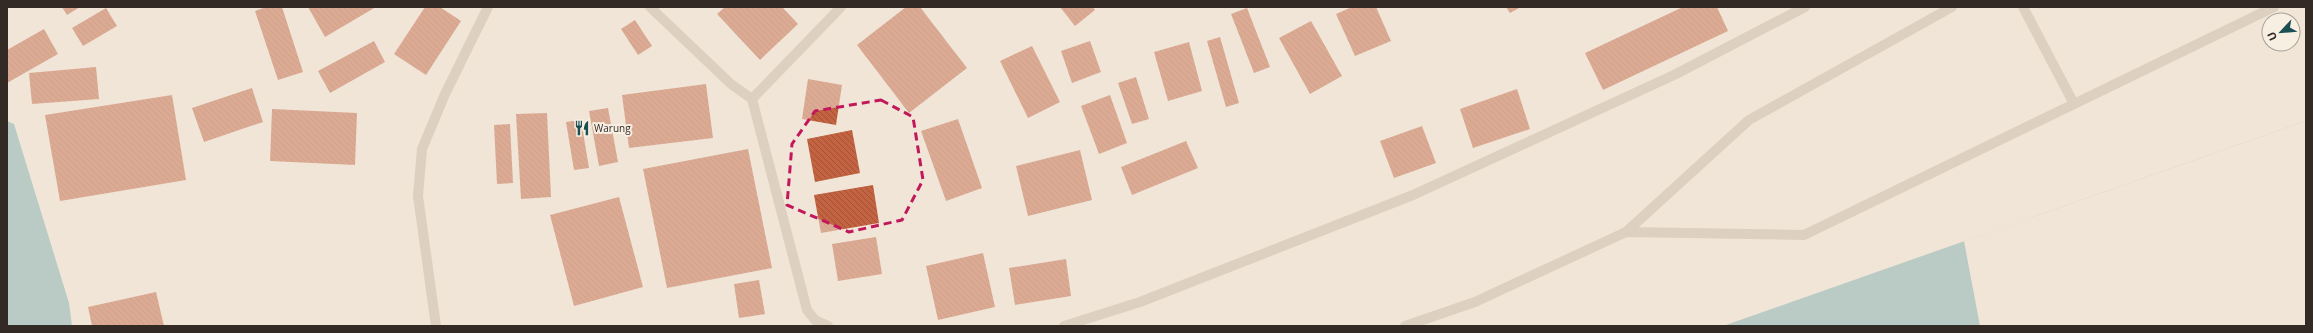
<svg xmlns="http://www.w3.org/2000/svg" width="2313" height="333" viewBox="0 0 2313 333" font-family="'Open Sans',sans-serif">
<defs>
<pattern id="building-back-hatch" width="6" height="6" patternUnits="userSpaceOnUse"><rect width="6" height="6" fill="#c46341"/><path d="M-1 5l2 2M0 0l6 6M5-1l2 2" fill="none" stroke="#a05236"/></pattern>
</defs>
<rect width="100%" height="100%" fill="#f0e5d7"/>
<!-- water -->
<path fill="#77aaad" d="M7 121 14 124 69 303 72 326H7Z
M2306 121V326H1723Z"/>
<!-- pier -->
<path fill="#f0e5d7" d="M2306 121V326H1980L1964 241Z"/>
<!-- building -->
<path fill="url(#building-back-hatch)" d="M62 7H80L67 15Z
M266 7H282L303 72 278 80 255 11Z
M308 7H376L325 37Z
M425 7H440L461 21 426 75 394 54Z
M725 7H782L798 24 760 60 717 14Z
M906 7H920L967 68 909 113 857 45Z
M1060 7H1093L1095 10 1075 26Z
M1352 7H1376L1391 41 1355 56 1336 14Z
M1506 7H1521L1510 13Z
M1683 7H1717L1728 31 1603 90 1585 53Z
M106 8 117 26 83 46 72 28Z
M1247 8 1270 67 1254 73 1231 14Z
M635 20 652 46 638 55 621 29Z
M1311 21 1342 76 1310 94 1279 38Z
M44 29 58 54 7 83V50Z
M1220 37 1239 103 1226 107 1207 41Z
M374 41 385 62 330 93 318 71Z
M1090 41 1101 72 1072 83 1061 51Z
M1189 42 1202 91 1168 101 1154 52Z
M1032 46 1060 102 1028 118 1000 61Z
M96 67 99 99 32 104 29 73Z
M1136 77 1149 119 1132 124 1118 83Z
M808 79 842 85 836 125 802 119Z
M706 84 713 138 629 148 622 95Z
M252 88 263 122 204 142 192 108Z
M1517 89 1530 129 1473 148 1460 109Z
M172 95 186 180 60 201 45 115Z
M1110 95 1127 143 1099 154 1081 106Z
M608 108 618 162 599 166 589 111Z
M272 109 357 113 355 165 270 161Z
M547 113 551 197 521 199 516 114Z
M958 119 982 188 946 201 921 131Z
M581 120 589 168 574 170 566 122Z
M510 124 513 183 497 184 494 125Z
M1422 126 1436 163 1394 178 1380 141Z
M852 130 860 173 815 182 807 139Z
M1186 141 1198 168 1132 195 1121 167Z
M748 149 772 268 667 288 643 169Z
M1080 150 1092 200 1028 216 1016 166Z
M873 185 879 223 821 233 814 195Z
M619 197 643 287 574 306 550 215Z
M876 237 882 274 838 281 832 244Z
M983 253 995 307 938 320 926 266Z
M1066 259 1071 296 1015 305 1009 268Z
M759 280 765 314 739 318 734 284Z
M156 292 164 326H92L88 307Z"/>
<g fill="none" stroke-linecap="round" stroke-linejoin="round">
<!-- minor -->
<path stroke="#c8b5a4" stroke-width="10" d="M650 7 731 84 752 99 807 310 815 320 828 326
M2023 7 2074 104
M752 99 841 7
M1626 232 1804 235 2274 7
M436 326 418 196 422 149 445 94 488 7
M1064 326 1140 302 1413 195 1674 75 1805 7
M1405 326 1475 302 1626 232 1749 120 1952 7"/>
</g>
<!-- marked area -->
<path d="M0 0H2313V333H0ZM881 100 913 117 923 180 902 220 849 232 787 205 792 144 815 111Z" fill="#f0e5d7" fill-opacity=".55" fill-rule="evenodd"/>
<path fill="none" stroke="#c2185b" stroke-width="3" stroke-dasharray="8 5" stroke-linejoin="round" d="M881 100 913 117 923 180 902 220 849 232 787 205 792 144 815 111Z"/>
<!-- icons -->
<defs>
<symbol id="restaurant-bare" viewBox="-9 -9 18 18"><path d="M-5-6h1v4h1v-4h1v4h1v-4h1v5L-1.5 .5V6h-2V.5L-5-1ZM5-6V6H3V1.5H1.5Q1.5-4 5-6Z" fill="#1c4f54" stroke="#f8efe3" stroke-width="2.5" paint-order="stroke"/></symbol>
</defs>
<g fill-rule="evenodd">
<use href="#restaurant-bare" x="571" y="117" width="22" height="22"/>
</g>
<g text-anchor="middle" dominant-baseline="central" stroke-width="4" stroke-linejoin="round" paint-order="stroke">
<!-- poi labels -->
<g font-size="10" fill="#332a25" stroke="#f8efe3" text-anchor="start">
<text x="594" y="128">Warung</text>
</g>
</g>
<!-- border -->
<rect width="2313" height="333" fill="none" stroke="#332a25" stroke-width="16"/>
<!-- north arrow -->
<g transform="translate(2281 32) rotate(244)"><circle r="19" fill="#f8efe3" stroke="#a9a097"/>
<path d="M0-3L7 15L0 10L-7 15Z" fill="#1c4f54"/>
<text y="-6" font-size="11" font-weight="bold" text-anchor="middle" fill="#332a25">U</text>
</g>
</svg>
